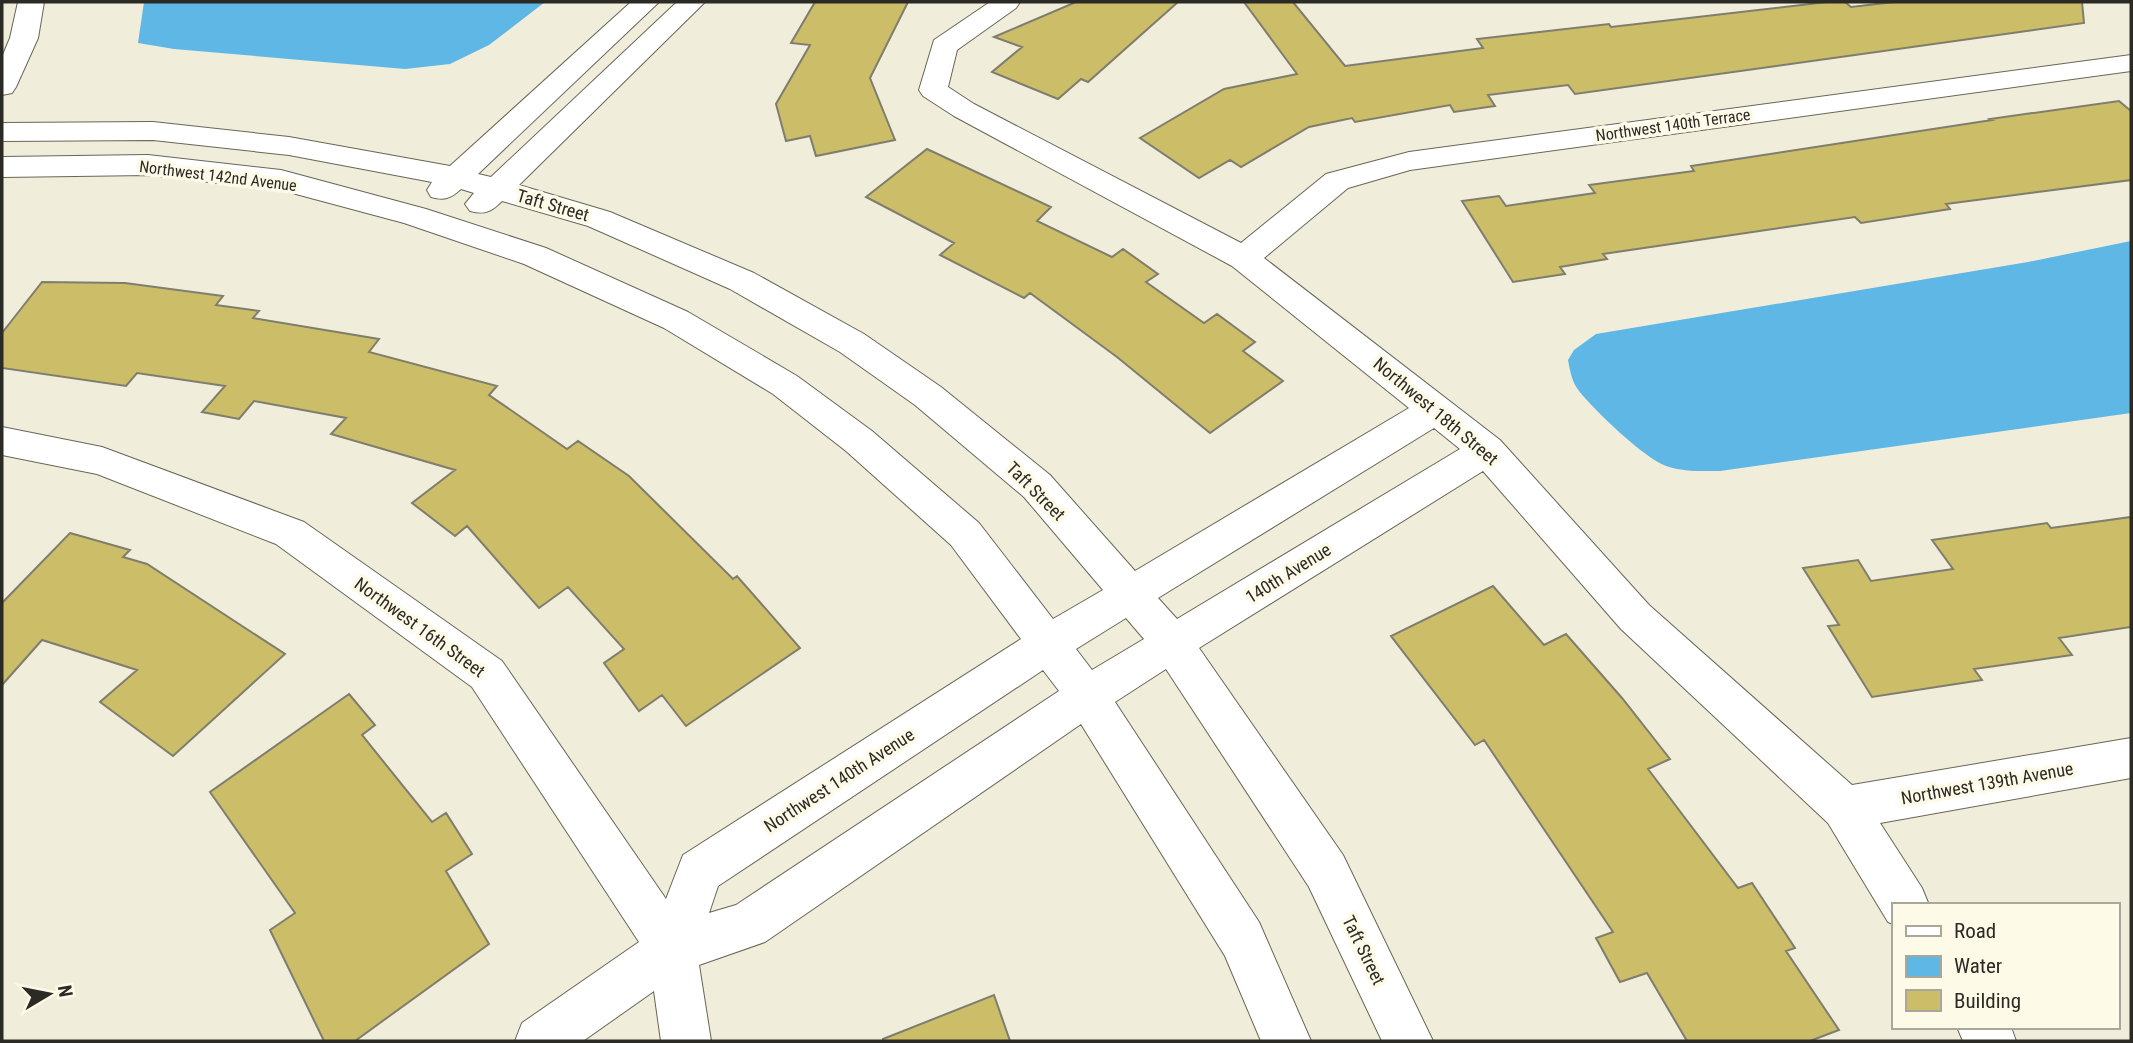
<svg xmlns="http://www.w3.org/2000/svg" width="2133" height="1043" viewBox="0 0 2133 1043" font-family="'Roboto Condensed',sans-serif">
<rect width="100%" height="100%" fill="#f0eddb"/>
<!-- water -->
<path fill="#5eb7e5" d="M144 2H545L489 45 450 64 405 69 174 49 138 43Z
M2131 241V413L1720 471C1702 471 1683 472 1666 466 1644 458 1594 410 1579 391 1572 382 1570 371 1568 360L1574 350 1596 334 2028 262Z"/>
<!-- building -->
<path fill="#ccbd68" stroke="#7f7d6d" stroke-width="2" d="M815 2H908L870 78 895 140 816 156 810 136 786 141 776 104 810 45 791 43Z
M1076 2H1178L1088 82 1081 79 1058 99 992 72 1022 47 994 37Z
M1244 2H1293L1345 66 1483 48 1477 39 1609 24 1611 27 1827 2H1845L1851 7 1894 2H2082L2084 23 1575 94 1568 85 1488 95 1495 106 1454 112 1450 105 1355 122 1352 118 1309 127 1241 167 1230 160 1199 178 1140 138 1224 89 1297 74Z
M2119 101 2131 111V180L1946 204 1950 209 1861 223 1855 217 1603 254 1607 259 1560 267 1565 274 1513 282 1462 201 1499 196 1506 206 1595 193 1589 185 1694 171 1691 166 1992 120 1990 119Z
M927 149 1051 207 1037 221 1112 257 1123 249 1158 274 1146 282 1204 323 1217 314 1255 342 1243 351 1283 381 1210 433 1117 357 1030 293 1024 298 940 255 954 243 866 197Z
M42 282 125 283 223 296 216 305 259 311 253 318 379 339 369 352 497 386 489 395 567 449 578 441 629 476 733 579 737 576 800 648 686 726 662 695 639 711 604 663 624 649 568 587 539 608 467 526 455 536 412 503 455 470 331 434 346 418 254 401 239 419 202 412 225 386 137 373 126 386 2 368V333Z
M2131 517V627L2059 638 2072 655 1974 669 1982 680 1872 697 1828 626 1839 625 1803 568 1858 560 1871 581 1953 569 1932 540 2047 523 2051 528Z
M70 533 130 550 123 557 147 564 285 654 173 756 100 702 137 670 42 640 2 685V603Z
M1493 586 1544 645 1566 634 1622 698 1670 759 1648 769 1738 888 1752 883 1795 948 1786 951 1839 1030 1810 1041H1687L1647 973 1620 982 1596 938 1613 932 1484 740 1475 745 1391 636Z
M349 694 375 725 362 735 432 822 446 813 472 854 446 871 489 944 355 1041H324L270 930 295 913 210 792Z
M994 995 1010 1041H883V1039Z"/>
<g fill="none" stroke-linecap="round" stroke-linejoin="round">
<defs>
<path id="street" d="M18 2H44L38 38 16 87 12 93 2 95V57L10 38Z
M631 2H659L478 174 491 177 677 2H705L519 185 610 212 754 273 864 334 941 387 1050 475 1135 571 1409 408 1232 266 954 116 923 96 919 90 934 40 990 2H1020L1016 8 957 50 948 87 974 104 1241 243 1326 174 1409 152 2131 55V71L1410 170 1348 188 1264 258 1500 440 1649 605 1852 785 2131 738V778L1880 823 1922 888 1929 905H1893V924L1888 922 1828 823 1621 629 1483 471 1199 648 1343 855 1433 1041H1382L1309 887 1166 669 1115 702 1259 922 1311 1041H1261L1225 956 1081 724 765 942 699 965 711 1041H661L654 991 583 1041H515L522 1023 639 942 472 687 276 544 97 474 2 455V427L102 447 304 522 502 661 666 899 683 855 1021 639 951 545 846 451 773 394 664 328 524 264 404 223 281 190 148 175 2 177V157L148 155 281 170 426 209 546 248 688 312 797 376 872 431 979 523 1053 619 1103 590 1024 497 915 405 840 352 730 289 588 226 502 201C491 212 485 215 470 211L465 204 474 193 461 189C451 198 445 201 431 197L427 190 432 182 289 155 153 140 2 141V123L153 122 289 137 450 166ZM1434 428 1460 449 1177 619 1158 598ZM1126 618 1144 639 1092 670 1076 649ZM1043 670 1059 691 736 905 709 913 718 886Z
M1957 1027H2011L2016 1041H1963Z"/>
</defs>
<!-- street casing -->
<use href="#street" stroke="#686656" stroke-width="2"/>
<!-- street -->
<use href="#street" fill="#fff" fill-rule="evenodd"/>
</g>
<g text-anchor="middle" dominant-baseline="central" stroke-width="7" stroke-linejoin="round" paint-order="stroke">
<!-- far-street labels -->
<g font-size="16" fill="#2b2a24" stroke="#fdfae8">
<text transform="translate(1673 125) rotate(-8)">Northwest 140th Terrace</text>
<text transform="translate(218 176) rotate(7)">Northwest 142nd Avenue</text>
</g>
<!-- street labels -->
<g font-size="18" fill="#2b2a24" stroke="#fdfae8">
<text transform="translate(553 205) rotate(16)">Taft Street</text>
<text transform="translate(1436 411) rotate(40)">Northwest 18th Street</text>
<text transform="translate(1036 491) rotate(45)">Taft Street</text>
<text transform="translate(1288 573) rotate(-32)">140th Avenue</text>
<text transform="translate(420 627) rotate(36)">Northwest 16th Street</text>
<text transform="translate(839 780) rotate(-33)">Northwest 140th Avenue</text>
<text transform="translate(1987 783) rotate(-10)">Northwest 139th Avenue</text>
<text transform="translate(1364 950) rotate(64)">Taft Street</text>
</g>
</g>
<!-- border -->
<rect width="2133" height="1043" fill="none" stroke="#2b2a24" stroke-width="7"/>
<!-- legend -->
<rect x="1892" y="903" width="228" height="126" fill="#fdfae8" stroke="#a9a79a" stroke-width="2"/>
<rect x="1906" y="926" width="35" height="10" fill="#ffffff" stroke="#a9a79a" stroke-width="2"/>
<text x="1954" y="938" font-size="21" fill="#2b2a24">Road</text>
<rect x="1906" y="956" width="35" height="21" fill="#5eb7e5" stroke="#a9a79a" stroke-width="2"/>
<text x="1954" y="973" font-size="21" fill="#2b2a24">Water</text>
<rect x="1906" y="990" width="35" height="21" fill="#ccbd68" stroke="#a9a79a" stroke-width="2"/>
<text x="1954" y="1008" font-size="21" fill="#2b2a24">Building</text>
<!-- north arrow -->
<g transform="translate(49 994) rotate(80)" stroke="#fdfae8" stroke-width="5" paint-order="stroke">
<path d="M0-5L12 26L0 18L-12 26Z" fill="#2b2a24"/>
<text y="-10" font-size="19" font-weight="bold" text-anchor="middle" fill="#2b2a24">N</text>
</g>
</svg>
